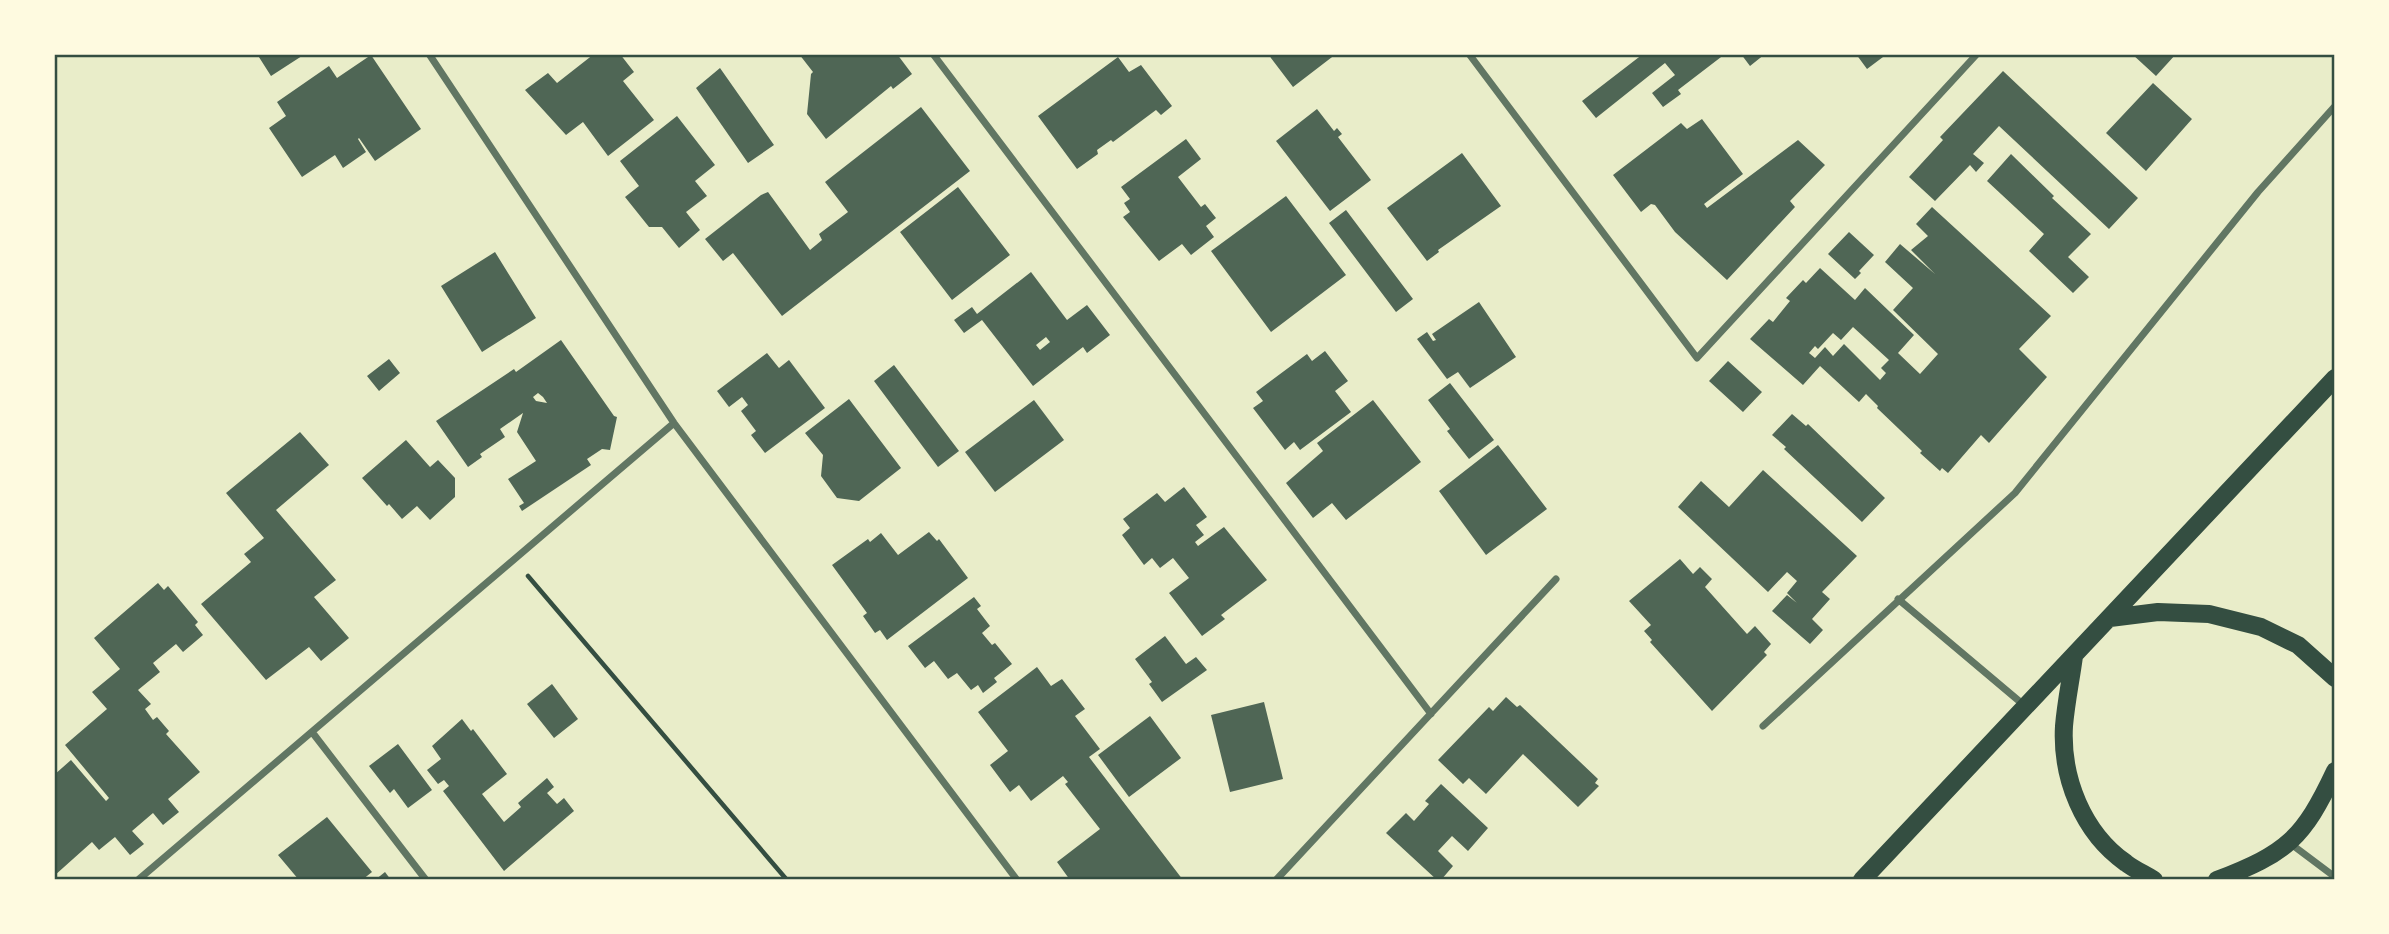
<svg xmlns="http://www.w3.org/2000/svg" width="2389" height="934" viewBox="0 0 2389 934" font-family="Ubuntu,sans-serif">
<rect width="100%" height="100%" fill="#e9edc9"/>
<!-- building -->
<path fill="#4f6655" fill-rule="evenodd" d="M257 54H305L271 76Z
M594 54H620L634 72 623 81 654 120 608 156 583 122 566 135 525 90 548 73 557 83Z
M799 54H897L912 74 893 89 891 86 826 139 807 114 811 74 813 72Z
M1268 54H1336L1293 87Z
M1643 54H1725L1678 90 1681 94 1663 107 1652 93 1675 75 1665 63 1596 118 1582 101Z
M1741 54H1765L1750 66Z
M1856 54H1887L1867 69Z
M2132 54H2176L2156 76Z
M371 55 421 129 375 161 359 138 358 139 366 152 343 168 335 155 302 177 269 128 286 116 277 102 329 66 337 78Z
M1118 57 1129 72 1141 65 1172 106 1161 115 1156 110 1113 142 1111 140 1097 150 1098 154 1077 169 1038 116Z
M720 68 774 145 748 163 696 88Z
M2003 71 2138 198 2109 229 1999 126 1973 154 1984 163 1976 172 1970 165 1935 201 1909 177 1943 140 1940 137Z
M2153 83 2192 119 2146 171 2106 133Z
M921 107 970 171 782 316 733 253 723 261 705 239 761 195 768 192 810 250 822 240 819 234 848 212 825 182Z
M1317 109 1334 131 1337 128 1342 134 1338 137 1371 180 1330 211 1276 141Z
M677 116 715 165 695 181 707 196 686 212 700 230 679 248 662 227H649L625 197 639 186 620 161Z
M1702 119 1743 174 1704 204 1707 208 1798 140 1825 165 1790 201 1795 207 1727 280 1675 232 1655 205 1651 204 1641 212 1613 175 1681 123 1687 129Z
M1186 139 1201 159 1178 177 1201 207 1205 204 1216 218 1206 226 1214 237 1191 255 1182 244 1159 261 1123 217 1130 212 1124 203 1130 199 1121 187Z
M1462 153 1501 206 1438 250 1439 252 1427 261 1387 208Z
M2011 154 2054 196 2052 198 2091 234 2068 257 2089 277 2073 293 2029 251 2044 234 1987 181Z
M958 187 1010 255 952 300 900 232Z
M1286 196 1346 275 1271 332 1211 251Z
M1932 207 2051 316 2019 349 2047 377 1989 443 1981 435 1948 473 1942 468 1940 471 1920 453 1922 451 1877 408 1878 406 1866 394 1859 402 1820 366 1803 385 1750 339 1769 319 1773 322 1790 301 1786 298 1803 280 1806 283 1820 268 1855 300 1865 288 1914 335 1898 353 1920 374 1938 354 1893 310 1913 288 1885 262 1900 244 1935 274 1911 250 1928 236 1916 224ZM1853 327 1889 360 1881 368 1886 373 1880 380 1844 344 1833 356 1825 347 1815 358 1809 353 1815 346 1818 349 1833 333 1841 340Z
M1346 210 1413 299 1396 312 1329 223Z
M1849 232 1874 255 1859 271 1861 273 1855 279 1828 254Z
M495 252 536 318 482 352 441 286Z
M1031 272 1067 320 1087 305 1110 335 1087 353 1083 347 1033 386 982 320 964 333 954 320 972 307 977 314ZM1046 337 1050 342 1040 350 1036 345Z
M1479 302 1516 357 1470 388 1458 372 1447 379 1417 339 1427 332 1433 341 1436 340 1432 334Z
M561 340 614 416 617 417 610 450 602 449 587 459 591 465 522 511 519 506 524 503 508 479 536 461 517 432 523 413 500 429 505 437 480 454 482 457 468 467 436 421 514 369 516 372ZM538 393 543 397 547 403 536 401 533 397Z
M1325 351 1348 381 1335 391 1351 412 1300 450 1294 442 1285 450 1253 408 1263 401 1256 392 1307 354 1312 361Z
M767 353 779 368 789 360 825 408 765 453 751 435 756 431 741 411 748 405 742 397 729 407 717 391Z
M389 359 400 373 379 391 367 376Z
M1728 361 1762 392 1743 412 1709 381Z
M894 365 959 451 938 467 874 381Z
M1450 383 1494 440 1469 459 1447 431 1450 429 1428 400Z
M849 399 901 468 859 501 837 498 821 476 823 455 805 433Z
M1034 400 1064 440 995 492 965 452Z
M1373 400 1421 462 1346 520 1332 503 1313 518 1286 483 1323 451 1317 443Z
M1792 414 1806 426 1808 424 1885 498 1862 522 1784 449 1786 447 1772 435Z
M300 432 329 465 276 510 336 580 314 597 349 638 321 661 309 647 266 680 201 604 251 562 244 554 264 538 226 493Z
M406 440 430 467 438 460 455 478V497L430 520 417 506 402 519 389 504 387 506 362 478Z
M1498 445 1547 509 1486 555 1439 491Z
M1763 470 1857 556 1822 592 1830 599 1812 619 1823 630 1810 644 1772 611 1787 595 1797 603 1787 593 1797 581 1787 572 1768 592 1678 507 1701 481 1729 507Z
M1184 487 1207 517 1196 525 1204 535 1195 542 1198 546 1224 527 1267 580 1221 615 1225 619 1202 636 1169 593 1189 578 1173 558 1160 568 1152 558 1144 565 1122 535 1130 528 1123 519 1157 493 1165 502Z
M929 532 937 541 939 539 968 578 887 640 880 630 875 633 863 616 867 613 832 565 868 539 870 542 881 533 898 555Z
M1680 559 1693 574 1700 567 1712 579 1705 587 1747 634 1755 626 1771 644 1764 652 1767 655 1712 711 1650 642 1652 640 1644 631 1651 625 1629 601Z
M158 583 164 590 168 586 198 622 195 625 203 635 183 652 176 644 153 663 160 672 138 690 151 704 145 709 153 720 157 717 169 731 166 734 200 772 168 799 179 812 163 825 153 813 132 831 144 844 130 855 115 837 99 850 92 842 54 876V775L71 760 106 801 109 798 65 745 107 709 92 692 120 669 94 638Z
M974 597 981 606 977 609 990 626 982 633 992 645 995 643 1012 664 994 678 997 682 983 693 978 685 971 690 957 673 948 679 934 661 925 668 908 646Z
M1165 636 1186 664 1196 657 1207 670 1162 702 1149 684 1152 682 1135 659Z
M1037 667 1051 686 1062 679 1085 709 1075 716 1100 749 1089 757 1183 880H1070L1057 862 1100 829 1065 784 1068 782 1063 776 1031 801 1019 785 1010 792 990 765 1008 751 978 712Z
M552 684 578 719 554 738 527 704Z
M1506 697 1517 707 1520 705 1598 779 1595 783 1599 786 1578 807 1523 754 1486 794 1469 778 1463 784 1438 760 1489 707 1493 711Z
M1264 702 1283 779 1230 792 1211 715Z
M1150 716 1181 758 1129 797 1098 755Z
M462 719 471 731 473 729 507 774 482 794 504 822 521 807 518 803 547 778 554 787 547 793 557 804 564 798 574 811 504 871 443 791 449 786 444 780 438 784 427 770 441 759 432 746Z
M398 744 432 790 408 808 394 789 390 793 369 766Z
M1441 784 1488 828 1468 851 1452 836 1438 851 1453 866 1441 880H1437L1386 833 1406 813 1414 821 1429 804 1425 801Z
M327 817 372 872 362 880H299L278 855Z
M385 872 391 880H375Z"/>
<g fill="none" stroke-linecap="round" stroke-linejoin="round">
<!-- path -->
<path stroke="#344e41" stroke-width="4.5" d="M528 576 787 880"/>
<!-- minor -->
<path stroke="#617663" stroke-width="7" d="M429 54 674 423 1017 880
M933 54 1431 714
M1469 54 1697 358 1977 54
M1898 599 2025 706
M1763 726 2015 493 2258 192 2335 106
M312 732 426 880
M2291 844 2335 877
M138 880 674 423
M1276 880 1556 579"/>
<!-- primary -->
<path stroke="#344e41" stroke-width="18" d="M2110 618 2158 612 2209 614 2261 627 2298 645 2335 678
M2074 656C2071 679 2066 702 2064 726 2061 778 2083 833 2126 863 2135 870 2145 874 2154 880
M1862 880 2335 378
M2217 880C2287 853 2303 839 2335 771"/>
</g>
<!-- border -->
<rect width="2389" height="934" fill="none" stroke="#fefae0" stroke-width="112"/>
<rect x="56" y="56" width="2277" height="822" fill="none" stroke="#344e41" stroke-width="2.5"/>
</svg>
